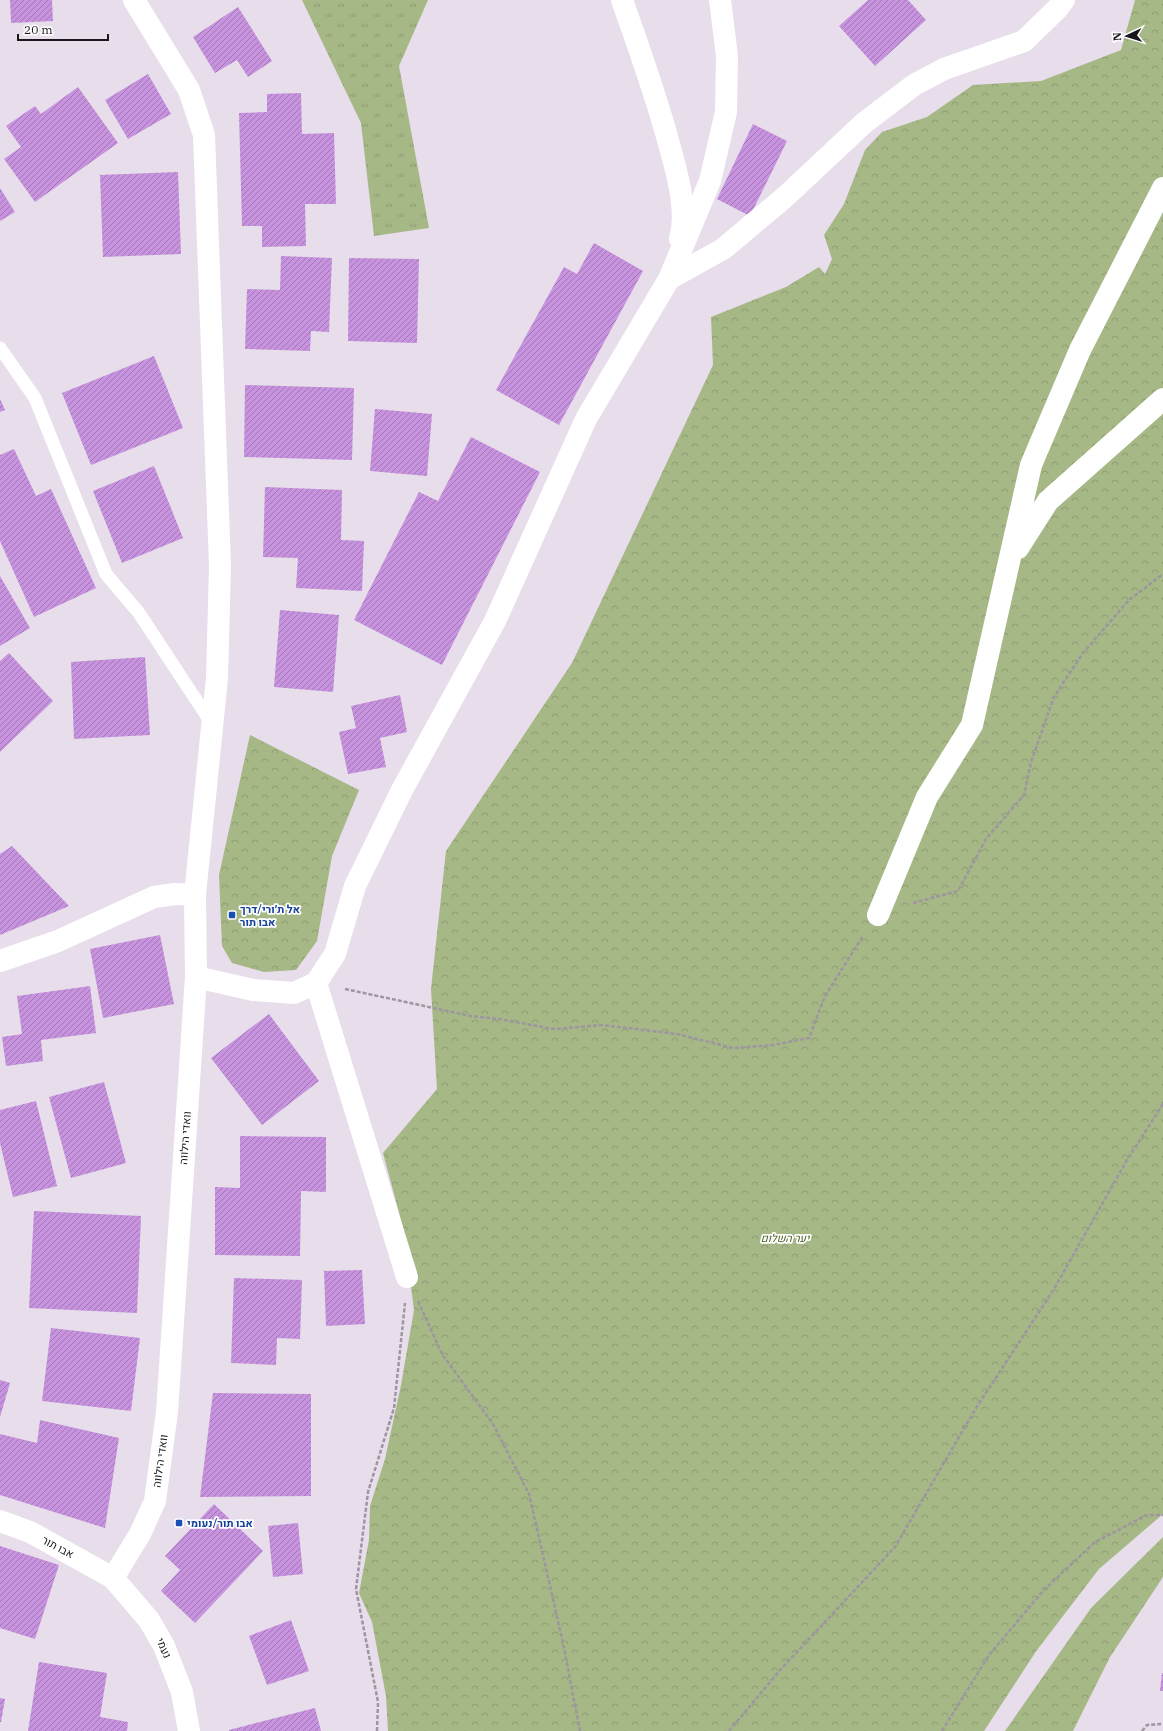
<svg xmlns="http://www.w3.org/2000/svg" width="1163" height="1731" viewBox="0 0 1163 1731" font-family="'IBM Plex Serif',Heebo,serif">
<defs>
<pattern id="grass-tufts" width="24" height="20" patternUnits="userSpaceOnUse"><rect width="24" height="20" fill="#a6b886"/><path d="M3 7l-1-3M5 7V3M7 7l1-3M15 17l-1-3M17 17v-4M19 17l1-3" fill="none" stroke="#8e9d73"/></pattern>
<pattern id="forest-crowns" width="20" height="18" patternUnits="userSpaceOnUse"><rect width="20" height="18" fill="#a6b886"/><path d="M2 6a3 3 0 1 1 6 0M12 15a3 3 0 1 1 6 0" fill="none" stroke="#8e9d73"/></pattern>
<pattern id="building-hatch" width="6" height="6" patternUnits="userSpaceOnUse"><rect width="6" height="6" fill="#c793de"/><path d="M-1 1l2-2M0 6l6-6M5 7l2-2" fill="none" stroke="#a177b3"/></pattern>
</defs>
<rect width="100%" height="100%" fill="#e7ddeb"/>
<!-- grass -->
<path fill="url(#grass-tufts)" d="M302 0H428L399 66 429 228 374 236 361 123Z"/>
<!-- forest -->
<path fill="url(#forest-crowns)" d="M1135 0H1163V1514L1099 1569 1037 1650 984 1731H388L386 1696 372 1622 359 1593 369 1540 370 1506 385 1459 401 1385 414 1310 404 1231 383 1153 437 1089 431 989 446 851 572 663 713 365 711 317 786 287 819 267 825 274 832 259 824 235 844 204 865 150 882 132 927 117 973 85 1041 81 1121 50Z
M250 735 359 790 332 856 317 941 296 970 264 972 232 963 222 946 219 875Z
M1163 1537V1577L1110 1657 1073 1731H1005L1091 1608Z"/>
<!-- building -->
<path fill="url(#building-hatch)" d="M10 0H52L53 21 11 23Z
M868 0H908L926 20 875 66 839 26Z
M238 7 272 61 248 77 237 60 215 73 193 37Z
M148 74 171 114 128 139 105 100Z
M78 87 118 143 35 202 4 159 21 147 6 126 35 106 41 114Z
M301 93 302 134 334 133 336 204H305L306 246 262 247V226H242L239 113 267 112V94Z
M753 124 787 141 750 216 717 199Z
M178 172 181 254 103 257 100 175Z
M0 188 15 212 0 221Z
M594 243 643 271 559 425 496 390 564 267 577 274Z
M281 256 332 258 329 332 311 331 310 351 245 349 247 289 280 290Z
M349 258 419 259 417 343 348 341Z
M154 356 183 428 91 465 62 393Z
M245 385 354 388 352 460 244 457Z
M0 399 5 410 0 412Z
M375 409 432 414 427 476 370 471Z
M471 437 540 472 442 665 354 620 419 492 438 501Z
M14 449 36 496 51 489 96 588 34 617 0 541V455Z
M154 466 183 538 122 563 93 491Z
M265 487 342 490 341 540 364 541 362 591 296 588 298 558 263 557Z
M0 576 30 628 0 646Z
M280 610 339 615 333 692 274 687Z
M9 653 53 701 0 752V661Z
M145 657 150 735 74 739 71 662Z
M400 695 407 732 380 738 386 767 348 774 339 732 356 728 351 706Z
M12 846 69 906 0 935V854Z
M160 935 174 1004 103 1018 90 949Z
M90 986 96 1033 41 1040 43 1061 6 1066 2 1037 22 1034 17 996Z
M269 1014 319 1081 262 1125 211 1058Z
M104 1082 126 1163 71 1178 49 1097Z
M36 1101 57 1186 13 1197 0 1143V1110Z
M240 1136 326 1137V1192L301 1191 300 1256 215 1255V1187L240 1188Z
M34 1211 141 1216 137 1313 29 1308Z
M362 1270 365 1324 326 1326 324 1271Z
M234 1278 302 1280 300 1339 277 1338 276 1365 231 1363Z
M51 1328 140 1338 131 1411 42 1401Z
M0 1380 10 1383 0 1417Z
M213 1393 311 1394V1496L200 1497Z
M40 1420 119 1438 105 1528 0 1495V1434L37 1443Z
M214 1504 263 1551 195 1623 161 1591 180 1570 165 1556Z
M298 1523 303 1574 273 1577 268 1526Z
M0 1546 59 1565 35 1639 0 1628Z
M291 1620 309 1671 267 1685 249 1636Z
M39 1662 107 1673 100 1717 128 1722 127 1731H28Z
M1162 1673H1163V1691H1160Z
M0 1698 5 1699 1 1722H0Z
M315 1708 321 1731H229V1730Z"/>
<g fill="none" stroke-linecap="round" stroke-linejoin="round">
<!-- path -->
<path stroke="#9d95a0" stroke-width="2.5" stroke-dasharray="4 2" stroke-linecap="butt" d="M913 903 958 891 986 839 1024 795 1031 762 1054 697 1083 653 1129 600 1163 574
M345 989 471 1016 499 1019 554 1029 603 1025 677 1034 733 1048 773 1045 809 1038 825 996 863 936
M418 1301 442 1354 493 1424 529 1494 563 1643 580 1731
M377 1731 378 1702 356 1589 368 1492 394 1408 405 1303
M729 1731 781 1669 895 1547 976 1408 1054 1289 1127 1160 1163 1104
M942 1731 989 1655 1043 1591 1095 1542 1147 1515H1163
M1142 1731 1147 1725 1163 1724"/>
<!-- service -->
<path stroke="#fff" stroke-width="13" d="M0 348 35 398 106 574 139 613 212 724"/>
<!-- minor -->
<path stroke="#fff" stroke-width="22" d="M134 0 189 90 204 135 220 566 217 678 195 895
M622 0C639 48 656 95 669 144 677 173 688 210 680 239
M669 279 723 249 785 197 864 123 914 85 944 69 1024 41 1058 8 1064 0
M1018 548 1048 501 1163 399
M878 915 927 797 972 725 1031 465 1080 350 1163 188
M196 977 253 990 294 993 316 983 335 954 355 886 402 790 495 621 586 419 669 279 710 181 726 112 727 56 720 0
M316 983 407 1277"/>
<!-- tertiary -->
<path stroke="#fff" stroke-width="22" d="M0 961 58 941 154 897 175 894 195 895 196 977 167 1412 155 1501 140 1534 113 1578
M0 1521 30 1532 113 1578 149 1620 164 1646 182 1692 189 1731"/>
</g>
<!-- markers -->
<g fill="#1a4fb4" stroke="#fff" stroke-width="1.5">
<rect x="228" y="911" width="8" height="8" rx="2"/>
<rect x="175" y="1519" width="8" height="8" rx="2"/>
</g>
<g text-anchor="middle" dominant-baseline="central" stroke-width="3.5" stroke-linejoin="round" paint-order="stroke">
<!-- transit labels -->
<g font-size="11" font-weight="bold" fill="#164399" stroke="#fff" text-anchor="start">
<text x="240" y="909">אל ת׳ורי/דרך<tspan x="240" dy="13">אבו תור</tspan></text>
<text x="187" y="1523">אבו תור/נעומי</text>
</g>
<!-- street labels -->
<g font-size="11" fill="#19161b" stroke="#fff">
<text transform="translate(185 1138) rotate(-86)">וואדי הילווה</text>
<text transform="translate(160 1461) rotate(-82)">וואדי הילווה</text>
<text transform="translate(58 1547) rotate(28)">אבו תור</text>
<text transform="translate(164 1648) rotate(65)">נעמי</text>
</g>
<!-- park labels -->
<g font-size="11" font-style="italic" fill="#4c6023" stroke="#fff">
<text x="785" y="1238">יער השלום</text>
</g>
</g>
<!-- north arrow -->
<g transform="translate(1127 36) rotate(266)" stroke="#ffffff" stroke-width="3" paint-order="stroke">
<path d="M0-3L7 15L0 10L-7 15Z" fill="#19161b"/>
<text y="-6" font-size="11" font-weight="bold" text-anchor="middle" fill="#19161b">N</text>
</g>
<!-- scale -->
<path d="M18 34v6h90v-6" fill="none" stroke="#19161b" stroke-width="2"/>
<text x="24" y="34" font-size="12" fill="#19161b" stroke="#ffffff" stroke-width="3" paint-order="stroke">20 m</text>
</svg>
